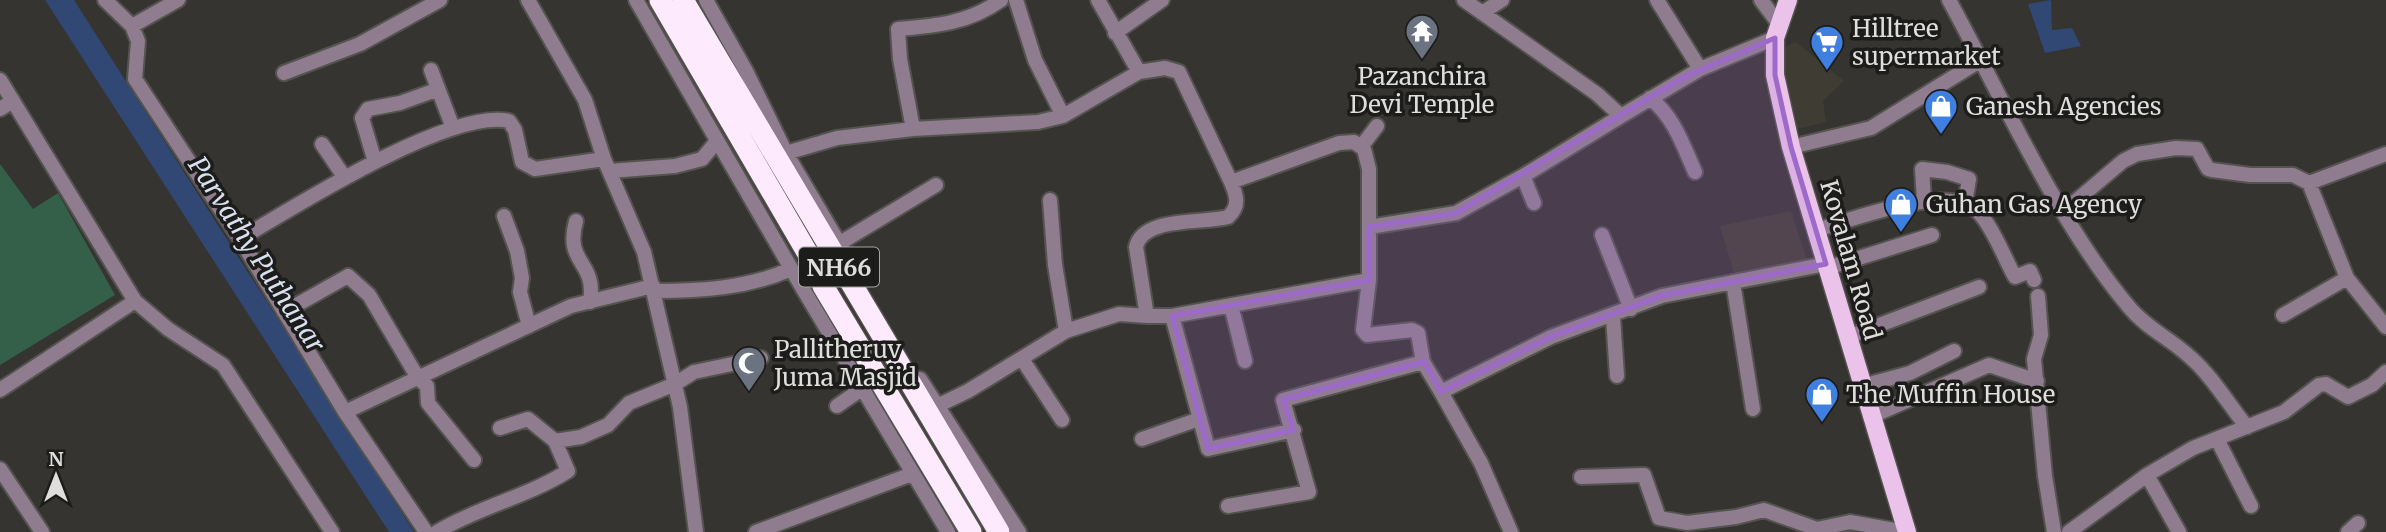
<svg xmlns="http://www.w3.org/2000/svg" width="2386" height="532" viewBox="0 0 2386 532" font-family="Merriweather,serif">
<rect width="100%" height="100%" fill="#353430"/>
<!-- built -->
<path fill="#3f3d33" d="M1796 42 1844 81 1823 101 1826 122 1792 130 1781 76V48Z
M1791 211 1808 263 1735 276 1720 226Z"/>
<!-- green -->
<path fill="#345f49" d="M0 164 33 209 58 193 115 295 0 365Z"/>
<!-- water -->
<path fill="#314774" d="M45 0H74L414 532H389Z
M2051 0 2052 30 2072 28 2081 46 2045 53 2028 4Z"/>
<g fill="none" stroke-linecap="round" stroke-linejoin="round">
<defs>
<path id="minor" d="M105 0 132 26
M178 0 132 26 138 41 135 79 240 239 345 412 426 532
M528 0 585 100 604 159 644 252 680 407 696 532
M636 0 803 289 948 532
M706 0 746 71 786 153 852 265
M1016 0 1035 60 1063 116 1139 72
M1098 0 1139 72 1165 68 1179 72 1231 182
M1464 0 1597 94 1621 116 1700 69 1775 38
M1657 0 1700 69
M1761 0 1779 24
M1949 0C2002 97 2058 223 2129 307 2146 328 2171 339 2190 357 2212 376 2229 405 2247 427
M1482 13 1502 0
M1115 33 1162 0
M431 70 453 128
M284 73 360 44 440 0
M0 80 135 301 168 329 223 365 332 532
M1650 98C1674 117 1683 145 1695 172
M0 109 13 101
M913 129 1038 122 1063 116
M322 144 345 178
M1361 147 1377 126
M1791 147 1871 128 1981 60
M786 153 837 138 913 129 900 59 898 29C936 26 969 23 1001 0
M375 162 362 118 368 109 400 103 436 90
M610 171 675 166 702 159 717 141
M1523 176 1534 203
M2309 183 2386 154
M1050 200 1055 265 1066 331
M1924 200 1922 169 1947 172 1969 179 1965 203
M2064 211 2123 161 2137 154 2176 148 2197 149 2208 169 2212 170 2250 175H2293L2309 183 2347 278 2386 327
M504 216 517 251 522 278 520 292 529 326
M576 221C564 265 597 260 590 302
M1369 227V280L1363 330 1367 335 1412 330 1418 333 1423 362
M1816 230C1853 220 1953 179 1981 215 1995 232 2004 257 2015 277L2030 271 2034 280
M1602 235 1631 309
M240 239C294 207 450 108 509 121L515 130 522 162 535 169 604 159
M840 243 936 185
M1827 268 1932 235
M1733 282 1753 409
M655 291C701 291 749 288 791 269
M2038 296 2041 335 2034 359 2045 476 2054 532
M1231 305 1245 361
M284 312 348 276 369 295 418 378 427 386 428 403 474 460
M2283 315 2347 278
M1147 316H1172L1369 280
M1172 316 1208 449 1294 430
M1613 317 1617 376
M1848 337 1979 287
M1022 359 1062 420
M920 379 1019 532
M1862 386 1910 373 1954 351
M0 390 135 301
M837 406 863 388
M937 406 968 391 1066 331 1119 314 1147 316 1136 247C1143 216 1204 224 1228 217 1240 206 1237 196 1231 182L1339 143 1354 142 1364 149 1369 169V227L1456 213 1523 176 1621 116
M345 412 571 306 653 286
M1872 416 1989 365 2037 381
M500 428 528 419 555 441
M1142 439 1199 419
M2217 439 2251 506
M0 469 42 532
M2147 475 2179 532
M1581 477 1644 475 1659 518 1687 523 1736 517 1764 510 1817 529 1850 522 1905 532
M1228 506 1309 492 1283 400 1423 362 1441 392
M437 532C478 507 527 497 568 471L555 441 581 437 608 425 629 403 675 384 694 372 761 358
M756 532 912 474
M1511 532 1481 463 1441 392 1551 337 1662 296 1826 264
M2069 532 2147 475 2193 448 2284 412 2319 385 2326 384 2348 397 2372 385 2386 372
M2348 532 2358 523"/>
<path id="major" d="M1788 0 1775 38V75L1791 147 1907 532"/>
<path id="highway" d="M660 0 818 271 823 286 971 532
M683 0 999 532"/>
</defs>
<!-- minor casing -->
<use href="#minor" stroke="#54534f" stroke-width="18"/>
<!-- major casing -->
<use href="#major" stroke="#54534f" stroke-width="21"/>
<!-- highway casing -->
<use href="#highway" stroke="#54534f" stroke-width="24"/>
<!-- minor -->
<use href="#minor" stroke="#8f7c8f" stroke-width="14"/>
<!-- major -->
<use href="#major" stroke="#ebc3ea" stroke-width="18"/>
<!-- highway -->
<use href="#highway" stroke="#feeafd" stroke-width="21"/>
</g>
<!-- marked area -->
<path fill="#9e6ac9" fill-opacity="0.2" stroke="#9e6ac9" stroke-width="5" stroke-linejoin="round" d="M1775 38V75L1791 147 1826 264 1662 296 1551 337 1441 392 1424 362 1283 400 1294 430 1208 449 1172 316 1369 280V227L1456 213 1684 77Z"/>
<!-- icons -->
<defs>
<symbol id="temple-pin" viewBox="-11 -11 22 30"><path d="M0 17L-7.5 6A9.5 9.5 0 1 1 7.5 6Z" fill="#6b7280" stroke="#1c1c1a"/><path d="M0-6L5-2H3V0L6.5 2.5H4V6H1.5V3h-3V6H-4V2.5H-6.5L-3 0V-2H-5Z" fill="#fff"/></symbol>
<symbol id="supermarket-pin" viewBox="-11 -11 22 30"><path d="M0 17L-7.5 6A9.5 9.5 0 1 1 7.5 6Z" fill="#3f7fe0" stroke="#1c1c1a"/><path d="M-6-5.5h2.5l.6 2H6L4.5 2H-2.5L-4.4-4H-6ZM-1.5 3.2a1.3 1.3 0 1 0 .1 0ZM3 3.2a1.3 1.3 0 1 0 .1 0Z" fill="#fff"/></symbol>
<symbol id="shop-pin" viewBox="-11 -11 22 30"><path d="M0 17L-7.5 6A9.5 9.5 0 1 1 7.5 6Z" fill="#3f7fe0" stroke="#1c1c1a"/><path d="M-5-2.5h2.3a2.7 3.5 0 0 1 5.4 0H5L5.5 6h-11ZM-1.5-2.5h3a1.5 2.3 0 0 0-3 0Z" fill="#fff"/></symbol>
<symbol id="mosque-pin" viewBox="-11 -11 22 30"><path d="M0 17L-7.5 6A9.5 9.5 0 1 1 7.5 6Z" fill="#6b7280" stroke="#1c1c1a"/><path d="M3.5-4.9A6 6 0 1 0 3.5 4.9A5 5 0 1 1 3.5-4.9Z" fill="#fff"/></symbol>
</defs>
<g fill-rule="evenodd">
<use href="#temple-pin" x="1403" y="12" width="38" height="52"/>
<use href="#supermarket-pin" x="1808" y="23" width="38" height="52"/>
<use href="#shop-pin" x="1922" y="87" width="38" height="52"/>
<use href="#shop-pin" x="1882" y="185" width="38" height="52"/>
<use href="#mosque-pin" x="730" y="344" width="38" height="52"/>
<use href="#shop-pin" x="1803" y="375" width="38" height="52"/>
</g>
<g text-anchor="middle" dominant-baseline="central" stroke-width="7" stroke-linejoin="round" paint-order="stroke">
<!-- shield labels -->
<rect fill="#1c1c1a" stroke="#a4a4a2" stroke-width="2" x="799" y="247.5" width="80" height="39" rx="5"/>
<g font-size="23" font-weight="bold" fill="#dfdedc">
<text x="839" y="267">NH66</text>
</g>
<!-- poi labels -->
<g font-size="24" fill="#dfdedc" stroke="#1c1c1a" text-anchor="start">
<text x="1852" y="28">Hilltree<tspan x="1852" dy="28">supermarket</tspan></text>
<text x="1422" y="76" text-anchor="middle">Pazanchira<tspan x="1422" dy="28">Devi Temple</tspan></text>
<text x="1966" y="106">Ganesh Agencies</text>
<text x="1926" y="204">Guhan Gas Agency</text>
<text x="774" y="349">Pallitheruv<tspan x="774" dy="28">Juma Masjid</tspan></text>
<text x="1846" y="394">The Muffin House</text>
</g>
<!-- street labels -->
<g font-size="24" fill="#dfdedc" stroke="#1c1c1a">
<text transform="translate(1851 260) rotate(74)">Kovalam Road</text>
</g>
<!-- water labels -->
<g font-size="26" font-style="italic" fill="#d9e1f0" stroke="#1c1c1a">
<text transform="translate(257 254) rotate(57)">Parvathy Puthanar</text>
</g>
</g>
<!-- north arrow -->
<g transform="translate(56 476)" stroke="#1c1c1a" stroke-width="5" paint-order="stroke">
<path d="M0-5L12 26L0 18L-12 26Z" fill="#dfdedc"/>
<text y="-10" font-size="19" font-weight="bold" text-anchor="middle" fill="#dfdedc">N</text>
</g>
</svg>
